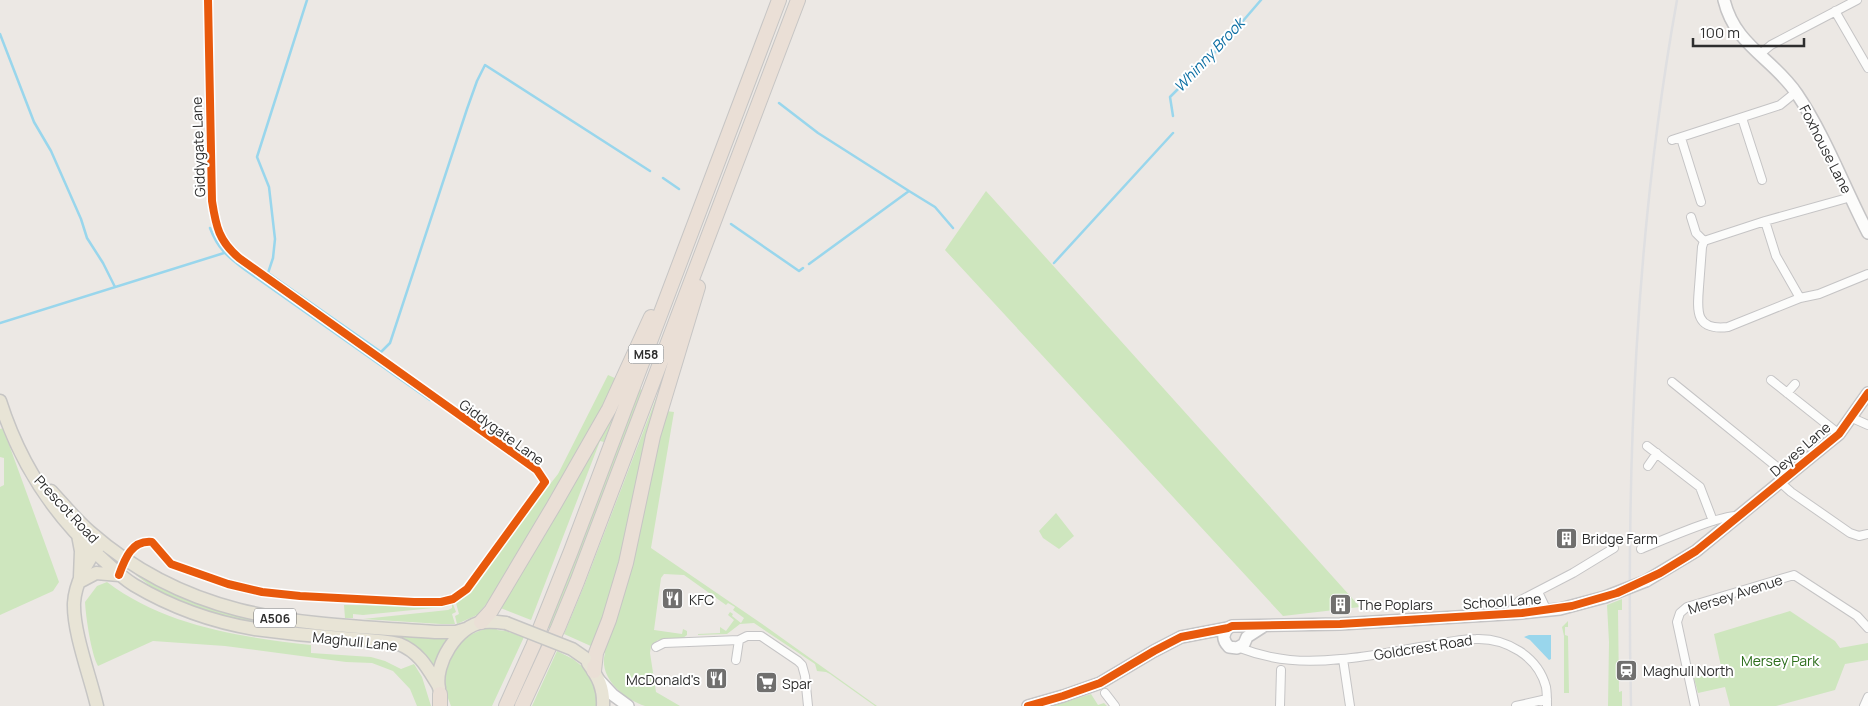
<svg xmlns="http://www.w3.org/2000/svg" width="1868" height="706" viewBox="0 0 1868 706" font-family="Manrope,sans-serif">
<rect width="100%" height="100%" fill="#ece8e4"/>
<!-- green -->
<path fill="#cee6be" d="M986 191 1360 607 1283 616 945 250Z
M673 354 619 574 593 647 564 634 584 586Z
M608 375 617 379C581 450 540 519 497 587L495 596 490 604 487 603 477 615 457 624 455 616 459 614 456 603 471 590 528 512 558 474Z
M626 383 604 442 600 441 531 620 498 607Z
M637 388 645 391 554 624 552 623 550 628 546 627Z
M666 411 674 412 651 548 765 626 877 706H875L830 674 826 672 817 671 815 664 754 623 740 624 727 634 698 635V634L720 633V627L726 631 734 620 728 615 730 612 733 614 732 616 741 623 744 618 733 610 735 607 728 603 726 605 684 575 664 574 661 578 654 630 682 634 683 629 687 631V635L683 638 658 640 651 646 650 653 656 692 680 706H645C623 699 598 677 605 653L601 651 651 472Z
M3 428 59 582 53 591 0 615V487L4 485V458L0 457V429Z
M1056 513 1074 536 1059 549 1043 538 1039 531Z
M136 572 151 582 197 603 450 636 435 668 421 652 269 626 212 614 152 590 153 588 136 575Z
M107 582C165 626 240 637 311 645V653L371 657 385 661 401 669 414 664 422 677 431 706H417L410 689 393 671 372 663 346 662 225 646 153 641 98 666C91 653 86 618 85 602L97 586Z
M1622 599V610H1618L1619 692 1622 691V706H1608L1609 642 1607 605Z
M447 604 448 606 443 607 363 615 353 614V618H345L344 605 431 606Z
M452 604H453L456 612 452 614 455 624H441L363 619 448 610 452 608Z
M1790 611 1835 641 1840 648 1868 643V660L1845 664 1835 690 1776 706H1730L1725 687 1698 693 1694 678 1722 671 1714 634Z
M1568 621V627H1565V635L1568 636 1569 693H1564V636L1562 627Z
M496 627 497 630 506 631 524 637 492 706H451C434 668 455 631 496 627Z
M557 651 573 659 583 667 585 666 595 681 598 706H532Z
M1091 694 1098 705 1104 703 1107 706H1052Z"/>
<!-- water -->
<path fill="#99d6ec" d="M1529 635H1551V659L1549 660 1530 640 1524 637Z"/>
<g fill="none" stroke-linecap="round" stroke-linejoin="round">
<!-- stream -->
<path stroke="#99d6ec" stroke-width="2.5" d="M307 0 257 157 269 187 275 239 273 258 268 273 381 352 390 343 467 109 477 81 485 65 650 171
M0 34 34 122 51 151 81 219 87 238 103 263 115 287
M779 103 818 133 909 191 809 264
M1173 116 1170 97 1224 43 1261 0
M663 178 679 189
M909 191 935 207 953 228
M731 224 799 271 803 268
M210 228C218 249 227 256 244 269L430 400
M1054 263 1173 133
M0 323 224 253"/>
<defs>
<path id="street" d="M1835 11 1868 68
M1760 54 1771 45 1857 0
M1742 118 1762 180
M1681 138 1701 202
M1672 140 1780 105 1796 92
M1851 197 1765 221 1704 241 1702 247C1701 260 1700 273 1699 287 1697 311 1695 331 1728 327L1800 298 1819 294 1868 274
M1691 217 1696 233 1704 241
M1765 221 1776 256 1800 298
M1771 380 1839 434
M1672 382 1788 476
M1787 393 1795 384
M1850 417 1868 425
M1647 446 1700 487 1713 521
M1648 466 1657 453
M1781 483 1791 492 1850 533 1859 536 1868 534
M1641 549C1658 542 1727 512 1740 516
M119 575C125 558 132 540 152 542L171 564 228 584 262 592 300 596 414 602H441L453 599 467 589 545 482 537 470 239 258C219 241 216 227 212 201L208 0
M1538 592 1547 611
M1508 614 1519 601 1573 573 1614 548
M656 647 664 643 739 640 747 636H761L798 661 802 665 805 676 808 706
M1240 648C1274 661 1305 663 1341 659 1370 657 1399 650 1427 646 1443 643 1460 639 1476 639 1506 638 1538 656 1546 687 1547 693 1547 700 1547 706
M1343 659 1350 706
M736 660 739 640
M1105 693 1115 706
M1280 706 1281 670
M1516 706 1547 699
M1695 706 1677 622 1680 613 1687 607 1794 575 1857 616 1868 628
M1864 706 1868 697"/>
<path id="secondary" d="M1724 0C1735 46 1773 58 1797 94 1826 137 1844 187 1868 233
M1646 581 1696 551 1829 442 1839 434 1868 393
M1228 628C1222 635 1223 641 1229 647L1237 648 1244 644 1247 637 1264 626
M599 680 613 695 628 706
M1028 706 1063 696 1100 683 1154 651 1181 637 1228 628 1232 626 1340 624 1522 613 1560 609 1605 597"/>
<path id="primary" d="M0 401C19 461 53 514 99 556 110 566 121 577 134 585 171 607 213 622 255 629 284 633 313 636 342 638 361 640 380 640 399 644 419 652 427 667 438 685
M51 491C64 505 76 520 90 532 195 624 305 623 435 632H456L466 629
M78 535 81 551 80 577
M79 582 96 573 119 575
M588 663C598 677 604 688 603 706
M439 688C434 664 457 626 483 622 491 621 499 622 506 623
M97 706C90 676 73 632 74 603 75 584 87 561 99 546"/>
<path id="highway" d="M481 622 491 611 553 507 609 409 651 317
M594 671 596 653 609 620 626 563 653 436 698 287
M440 694V706
M506 706 533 646 571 551 779 0
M522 706 558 628 577 582 798 0"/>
</defs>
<!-- street casing -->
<use href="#street" stroke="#c5c4c5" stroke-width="10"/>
<!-- secondary casing -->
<use href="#secondary" stroke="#c5c4c5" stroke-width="14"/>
<!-- primary casing -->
<use href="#primary" stroke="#c6c5c4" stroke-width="15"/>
<!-- highway casing -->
<use href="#highway" stroke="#c6c5c4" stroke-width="16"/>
<!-- street -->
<use href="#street" stroke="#fcfcfb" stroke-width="8"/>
<!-- secondary -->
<use href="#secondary" stroke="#fcfcfb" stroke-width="11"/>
<!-- primary -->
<use href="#primary" stroke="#e8e4d6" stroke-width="12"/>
<!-- highway -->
<use href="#highway" stroke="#eadfd6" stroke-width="14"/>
<!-- rail -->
<path stroke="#dfdfe1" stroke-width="2.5" d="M1631 706C1626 470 1635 233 1677 0"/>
<defs>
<path id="secondary-bridge" d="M1605 597 1646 581"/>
<path id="primary-bridge" d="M506 623 572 649 585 658"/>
</defs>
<!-- secondary-bridge casing -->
<use href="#secondary-bridge" stroke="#c5c4c5" stroke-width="14" stroke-linecap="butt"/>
<!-- primary-bridge casing -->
<use href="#primary-bridge" stroke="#c6c5c4" stroke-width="15" stroke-linecap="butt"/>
<!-- secondary-bridge -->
<use href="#secondary-bridge" stroke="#fcfcfb" stroke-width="11"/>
<!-- primary-bridge -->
<use href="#primary-bridge" stroke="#e8e4d6" stroke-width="12"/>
<defs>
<path id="cycleway" d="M119 575C125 558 132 540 152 542L171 564 228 584 262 592 300 596 414 602H441L453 599 467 589 545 482 537 470 239 258C219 241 216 227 212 201L208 0
M1028 706 1063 696 1100 683 1154 651 1181 637 1228 628 1232 626 1340 624 1522 613 1572 606 1617 593 1660 573 1696 551 1717 534 1839 434 1868 393"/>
</defs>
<!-- cycleway casing -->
<use href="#cycleway" stroke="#fff" stroke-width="11"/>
<!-- cycleway -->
<use href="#cycleway" stroke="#e8590c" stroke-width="8"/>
</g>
<!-- icons -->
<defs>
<symbol id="building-square" viewBox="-11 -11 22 22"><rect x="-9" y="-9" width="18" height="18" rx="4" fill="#706f6e" stroke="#fff"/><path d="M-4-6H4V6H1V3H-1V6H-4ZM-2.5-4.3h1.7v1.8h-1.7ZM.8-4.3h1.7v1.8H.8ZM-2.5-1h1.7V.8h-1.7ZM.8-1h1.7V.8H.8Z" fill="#fff"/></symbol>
<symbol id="restaurant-square" viewBox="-11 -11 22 22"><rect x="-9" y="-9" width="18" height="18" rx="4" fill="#706f6e" stroke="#fff"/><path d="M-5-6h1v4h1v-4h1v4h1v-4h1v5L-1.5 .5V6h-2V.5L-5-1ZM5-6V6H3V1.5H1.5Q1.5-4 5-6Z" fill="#fff"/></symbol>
<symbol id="station-square" viewBox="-11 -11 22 22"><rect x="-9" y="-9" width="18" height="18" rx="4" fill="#706f6e" stroke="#fff"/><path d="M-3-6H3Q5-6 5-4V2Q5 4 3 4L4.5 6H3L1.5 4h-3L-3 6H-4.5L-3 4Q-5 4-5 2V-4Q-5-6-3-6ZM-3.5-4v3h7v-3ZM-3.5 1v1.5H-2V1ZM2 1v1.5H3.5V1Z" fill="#fff"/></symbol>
<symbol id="supermarket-square" viewBox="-11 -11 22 22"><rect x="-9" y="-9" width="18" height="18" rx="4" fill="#706f6e" stroke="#fff"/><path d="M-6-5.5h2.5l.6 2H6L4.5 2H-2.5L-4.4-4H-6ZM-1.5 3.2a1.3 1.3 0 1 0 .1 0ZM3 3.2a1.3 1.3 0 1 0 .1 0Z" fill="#fff"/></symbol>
</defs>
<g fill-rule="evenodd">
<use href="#building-square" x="1554" y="526" width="25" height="25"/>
<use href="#restaurant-square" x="660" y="586" width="25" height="25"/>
<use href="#building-square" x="1328" y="592" width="25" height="25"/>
<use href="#station-square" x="1614" y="658" width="25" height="25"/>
<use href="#restaurant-square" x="704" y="666" width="25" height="25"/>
<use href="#supermarket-square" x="754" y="670" width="25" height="25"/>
</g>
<g text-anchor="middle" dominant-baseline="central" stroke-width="4" stroke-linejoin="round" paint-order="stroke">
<!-- shield labels -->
<g fill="#fff" stroke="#6d6d6d" stroke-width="1">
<rect x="628.5" y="344.5" width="35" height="19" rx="4"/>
<rect x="254" y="608.5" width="42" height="19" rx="4"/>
</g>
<g font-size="12" font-weight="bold" fill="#2e2e2e">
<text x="646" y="354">M58</text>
<text x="275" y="618">A506</text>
</g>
<!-- street labels -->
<g font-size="14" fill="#2e2e2e" stroke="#fff">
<text transform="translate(198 147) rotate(-92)">Giddygate Lane</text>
<text transform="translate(1826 149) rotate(63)">Foxhouse Lane</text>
<text transform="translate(502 432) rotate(36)">Giddygate Lane</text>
<text transform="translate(1800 449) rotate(-41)">Deyes Lane</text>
<text transform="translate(67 509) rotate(47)">Prescot Road</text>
<text transform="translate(1735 594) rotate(-18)">Mersey Avenue</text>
<text transform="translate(1502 601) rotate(-4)">School Lane</text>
<text transform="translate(355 641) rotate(6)">Maghull Lane</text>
<text transform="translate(1423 647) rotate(-9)">Goldcrest Road</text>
</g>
<!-- poi labels -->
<g font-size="14" fill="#2e2e2e" stroke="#fff" text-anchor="start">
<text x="1582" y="538">Bridge Farm</text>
<text x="689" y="599">KFC</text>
<text x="1357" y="604">The Poplars</text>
<text x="1643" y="670">Maghull North</text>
<text x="700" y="679" text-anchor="end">McDonald's</text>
<text x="782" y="683">Spar</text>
</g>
<!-- park labels -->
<g font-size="14" fill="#2c6e1b" stroke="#fff">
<text x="1780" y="660">Mersey Park</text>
</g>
<!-- water labels -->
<g font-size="15" font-style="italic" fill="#0d6fa3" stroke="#fff">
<text transform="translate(1209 55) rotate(-47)">Whinny Brook</text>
</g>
</g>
<!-- scale -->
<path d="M1693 38v8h111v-8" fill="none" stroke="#2e2e2e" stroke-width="2.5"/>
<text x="1700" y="38" font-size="15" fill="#2e2e2e" stroke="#ffffff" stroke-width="4" paint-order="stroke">100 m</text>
</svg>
